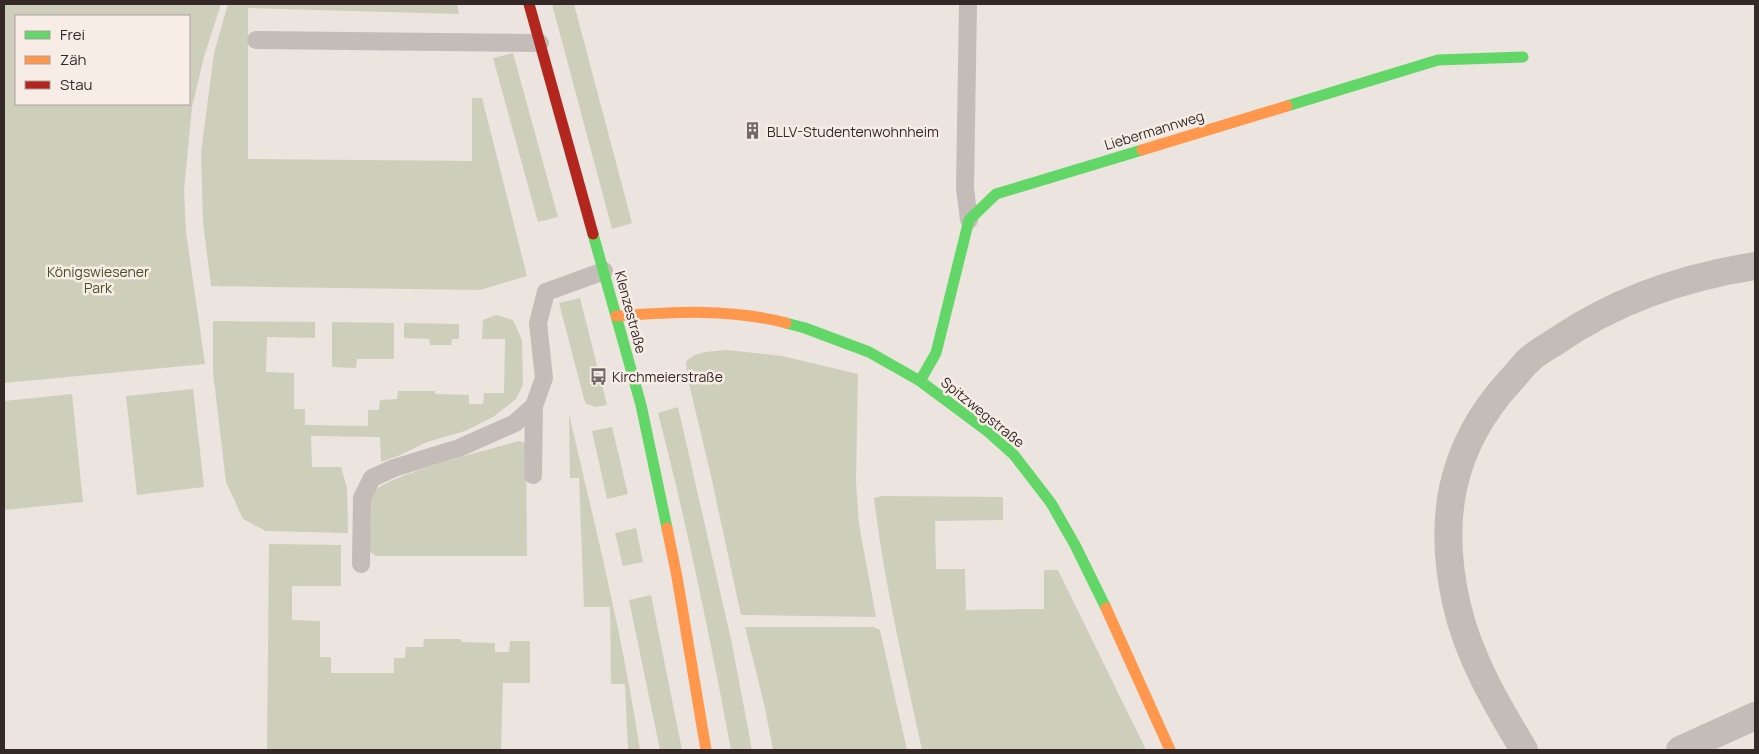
<svg xmlns="http://www.w3.org/2000/svg" width="1759" height="754" viewBox="0 0 1759 754" font-family="Manrope,sans-serif">
<rect width="100%" height="100%" fill="#ebe4df"/>
<!-- green -->
<path fill="#cecfba" fill-rule="evenodd" d="M4 4H221L204 57 192 107 184 190 186 232 205 364 4 383ZM16 16H189V104H16Z
M228 4H457L459 14 248 8V159L472 161V98H482L527 276 480 290 211 286 203 222 201 153 214 53Z
M552 4H574L632 223 612 229Z
M513 53 558 217 538 222 493 58Z
M580 298 607 405 596 407 586 404 584 399 559 303Z
M496 315 513 320 522 340 523 385 516 399 493 417 465 431 427 442 398 456 381 462 380 437 311 436 312 467H341L347 488 348 533 266 531 243 519 226 482 213 372V321L315 322V338L267 337 266 372 294 373V409H305V425L368 426V410H379L380 400 397 399 398 391H435V394L469 395V404H483L484 393H504L505 339H482L483 320Z
M332 322 394 323V359H357L356 368 332 367Z
M404 323 459 324V339H452L451 345H430L429 339 404 338Z
M727 350 782 356 858 374 856 482 859 524 876 617 741 615 711 476 687 375 686 362C696 350 713 352 727 350Z
M193 389 204 487 137 495 126 396Z
M72 394 83 502 4 510V401Z
M678 407 732 644 752 750H731C710 637 687 524 658 413Z
M569 414C595 526 623 637 640 750H628L625 684H611L610 607H584L579 478H570Z
M612 427 628 494 607 499 592 431Z
M519 441 526 443 527 556H376L369 551C369 535 364 504 375 491 388 475 493 448 519 441Z
M883 496 1003 497V520L935 521 936 569H965L966 610 1044 609V570H1058L1146 750H922C904 666 884 583 874 498Z
M636 528 643 562 623 566 615 533Z
M269 544 341 545V586H292V620L320 621V657H331V673H394V658H405L406 647H423L424 639H461V642L495 643V652H509L510 641H530V683H503L501 750H267Z
M651 595 682 750H660L629 600Z
M745 627H873L880 630 907 750H773L765 708Z"/>
<g fill="none" stroke-linecap="round" stroke-linejoin="round">
<!-- lane -->
<path stroke="#c4bcb8" stroke-width="18" d="M968 4 965 188 969 220
M256 40 540 43
M533 475 534 406
M361 564 362 498 372 478 394 468 459 448 515 423 534 406 544 378 538 323 546 292 604 271"/>
<!-- street -->
<path stroke="#c4bcb8" stroke-width="28" d="M1524 750C1497 705 1469 658 1457 606 1437 520 1450 447 1510 381 1517 374 1523 365 1530 359 1539 351 1549 346 1558 340 1618 299 1685 277 1755 266
M1680 750 1755 716"/>
<!-- fast -->
<path stroke="#63d668" stroke-width="11" d="M1287 106 1438 60 1523 57
M593 234 641 405 667 528
M786 323 805 328 869 352 920 381 986 430 1014 455 1051 503 1075 545 1106 608
M920 381 936 353 969 220 996 194 1142 150"/>
<!-- slow -->
<path stroke="#ff974d" stroke-width="11" d="M1142 150 1287 106
M616 316C674 312 729 308 786 323
M667 528 677 577 706 750
M1106 608 1170 750"/>
<!-- jam -->
<path stroke="#b3261e" stroke-width="11" d="M529 4 593 234"/>
</g>
<!-- icons -->
<defs>
<symbol id="building-bare" viewBox="-9 -9 18 18"><path d="M-4-6H4V6H1V3H-1V6H-4ZM-2.5-4.3h1.7v1.8h-1.7ZM.8-4.3h1.7v1.8H.8ZM-2.5-1h1.7V.8h-1.7ZM.8-1h1.7V.8H.8Z" fill="#746a67" stroke="#f8ede6" stroke-width="2.5" paint-order="stroke"/></symbol>
<symbol id="bus-bare" viewBox="-9 -9 18 18"><path d="M-5-6H5V4H4V6H2V4H-2V6H-4V4H-5ZM-3.5-4V0h7V-4ZM-3.5 1.2v1.5H-2V1.2ZM2 1.2v1.5H3.5V1.2Z" fill="#746a67" stroke="#f8ede6" stroke-width="2.5" paint-order="stroke"/></symbol>
</defs>
<g fill-rule="evenodd">
<use href="#building-bare" x="740" y="118" width="25" height="25"/>
<use href="#bus-bare" x="586" y="364" width="25" height="25"/>
</g>
<g text-anchor="middle" dominant-baseline="central" stroke-width="5" stroke-linejoin="round" paint-order="stroke">
<!-- street labels -->
<g font-size="14" fill="#342927" stroke="#f8ede6">
<text transform="translate(1154 130) rotate(-17)">Liebermannweg</text>
<text transform="translate(631 312) rotate(75)">Klenzestraße</text>
<text transform="translate(983 412) rotate(39)">Spitzwegstraße</text>
</g>
<!-- poi labels -->
<g font-size="14" fill="#342927" stroke="#f8ede6" text-anchor="start">
<text x="767" y="131">BLLV-Studentenwohnheim</text>
<text x="612" y="376">Kirchmeierstraße</text>
</g>
<!-- park labels -->
<g font-size="14" fill="#48512c" stroke="#f8ede6">
<text x="98" y="271">Königswiesener<tspan x="98" dy="16">Park</tspan></text>
</g>
</g>
<!-- border -->
<rect width="1759" height="754" fill="none" stroke="#342927" stroke-width="10"/>
<!-- legend -->
<rect x="15" y="15" width="175" height="90" fill="#f8ede6" stroke="#aa9f9a"/>
<rect x="25" y="31" width="25" height="8" fill="#63d668" stroke="#aa9f9a"/>
<text x="60" y="40" font-size="15" fill="#342927">Frei</text>
<rect x="25" y="56" width="25" height="8" fill="#ff974d" stroke="#aa9f9a"/>
<text x="60" y="65" font-size="15" fill="#342927">Zäh</text>
<rect x="25" y="81" width="25" height="8" fill="#b3261e" stroke="#aa9f9a"/>
<text x="60" y="90" font-size="15" fill="#342927">Stau</text>
</svg>
